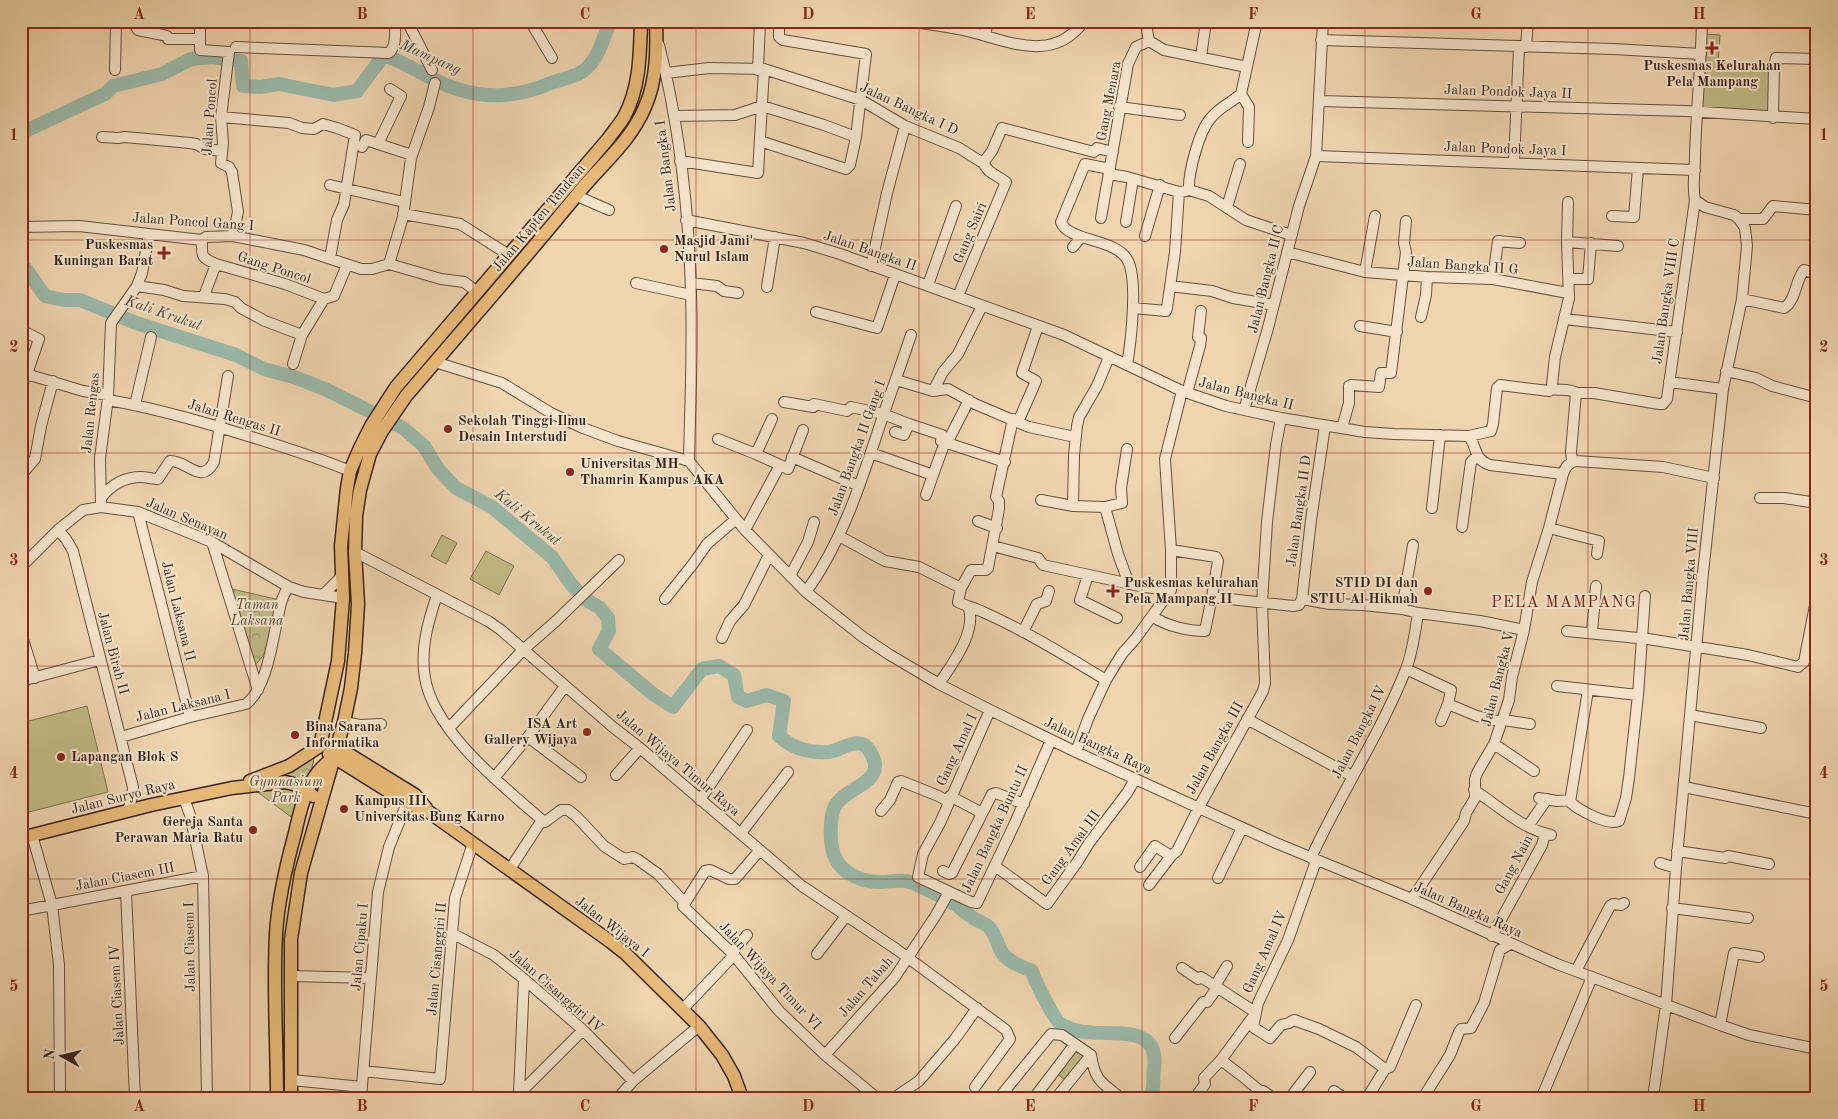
<svg xmlns="http://www.w3.org/2000/svg" width="1838" height="1119" viewBox="0 0 1838 1119" font-family="'Old Standard TT',serif">
<defs>
<pattern id="park-crowns" width="20" height="18" patternUnits="userSpaceOnUse" patternTransform="scale(1.25)"><rect width="20" height="18" fill="#c1bb86"/><path d="M2 6a3 3 0 1 1 6 0M12 15a3 3 0 1 1 6 0" fill="none" stroke="#9e986d"/></pattern>
</defs>
<rect width="100%" height="100%" fill="#f0d5af"/>
<filter id="stains"><feTurbulence type="fractalNoise" baseFrequency=".004" numOctaves="4"/><feColorMatrix values="0 0 0 0 .2 0 0 0 0 .09 0 0 0 0 .02 0 0 0 .5 -.17"/></filter>
<radialGradient id="worn" r=".72"><stop offset=".6" stop-color="#630" stop-opacity="0"/><stop offset="1" stop-color="#630" stop-opacity=".3"/></radialGradient>
<!-- park -->
<path fill="url(#park-crowns)" stroke="#7c7051" d="M232 589 276 599C274 620 271 652 254 666Z
M315 755 298 822 252 788Z"/>
<!-- pitch -->
<path fill="#c1bb86" stroke="#7c7051" d="M1706 34 1720 35 1718 63 1773 67 1772 114 1699 108Z
M442 535 457 543 446 564 431 556Z
M486 551 514 566 499 595 470 579Z
M87 706 108 792 21 814V723Z
M1075 1046 1088 1055 1068 1082 1056 1073Z"/>
<g fill="none" stroke-linecap="round" stroke-linejoin="round">
<!-- river -->
<path stroke="#9ab9aa" stroke-width="14" d="M21 133 105 94 113 86 162 74 191 59 212 57 241 61 243 86 261 87 279 84 334 95 357 91 384 55C406 63 425 76 446 85 483 100 515 98 551 83 559 80 568 78 576 75 597 66 603 40 610 21
M21 267 26 269 45 296 64 300H80L136 323 236 355 264 369 297 378 327 390 403 428 424 446 438 469 456 488 492 507 552 557 571 584 585 599 600 608 608 618 609 631 599 649 653 694 673 707 702 669 719 666 734 675 738 697 747 701 767 695 784 701 779 736C792 748 809 753 828 752 841 751 859 734 869 750 891 783 847 785 835 806 830 814 830 838 832 847 835 870 858 882 880 882 888 882 897 880 906 881 912 882 918 885 924 888 933 892 942 896 951 902 959 906 965 913 972 917 977 921 985 923 989 927 995 933 997 943 1001 951 1006 961 1022 967 1032 971 1034 979 1054 1020 1061 1024 1066 1027 1073 1030 1079 1031 1106 1038 1161 1020 1154 1069 1152 1080 1156 1088 1149 1098"/>
<defs>
<path id="minor" d="M136 21V27L138 30 163 35 167 36 168 39H200
M200 21V50L229 52 221 117 223 143 221 163 229 167 232 172 238 212 233 236
M407 21 432 70
M537 21 533 26 552 58
M906 21C926 24 947 26 967 31 1009 41 1053 64 1084 21
M1257 21 1241 94C1231 103 1218 108 1210 119 1199 132 1188 173 1189 190L1209 196 1246 220 1291 235
M985 35 988 21
M1321 40 1613 49 1701 54
M1149 41 1164 50 1247 67
M1149 41 1147 30 1149 21
M659 45C679 124 689 213 691 294 693 349 690 406 689 461
M236 47 389 53C397 45 395 32 395 21
M1526 47 1528 21
M1201 57 1206 21
M115 70 116 21
M758 70 760 21
M666 73 709 68 764 69 861 100 905 126 959 148 983 163 992 151 1002 128 1094 152 1097 148 1113 152
M1241 94 1249 107 1248 142
M1320 101 1686 111 1817 119
M1119 107 1180 115
M674 116 735 115 762 106 824 125 856 137 866 54 783 40 779 37V21
M221 117 289 123 302 128 314 129 323 124 337 128 355 135 344 204 337 220 330 258
M1773 118 1774 66 1776 58 1817 59
M102 137 118 138 125 137 190 143 196 144 205 149 222 151
M760 141 846 169 850 165 856 137
M378 144 401 96 390 89
M362 147 366 140 412 155
M1316 156 1695 170
M680 161 758 173 764 69
M1514 162 1519 47
M1110 169 1085 164 1061 222C1068 242 1117 238 1128 261 1138 281 1131 342 1127 365
M1109 174 1127 177 1179 192 1186 191
M330 185 404 202
M577 196 609 210
M1568 202 1567 242 1569 298 1555 357 1552 385V389C1560 391 1569 388 1576 393L1571 452 1572 461
M1227 207 1240 164
M21 212 22 203
M403 214 460 224 509 255
M1612 216 1634 217 1638 168
M1101 218 1128 64 1136 47 1149 41
M1739 219H1763L1773 206 1817 210
M686 220 804 243 840 254 1064 335 1182 391 1226 406 1281 418 1365 432 1394 434 1469 436C1477 447 1474 460 1490 465L1563 474C1565 468 1569 462 1576 461L1663 467 1714 478
M1126 222 1133 179
M21 227 79 226 202 240 206 237 233 236 304 250 361 269H372L389 264
M1145 236 1160 185
M202 240C202 256 200 257 216 264L285 284 324 299
M1567 242 1618 246
M1073 247 1081 237
M1287 252 1365 272 1427 277 1493 279 1568 293
M389 264 403 217 411 158 429 107 435 83
M389 264 441 279 464 282 477 292
M871 266 887 193 905 126
M1365 272 1375 216
M1493 279 1498 241 1520 243
M1569 279H1588L1591 243
M636 283 691 295
M691 283 717 286 724 291 738 293
M928 285 956 206
M137 286 164 290 183 296 225 299 235 302 241 308 265 321 302 335
M1170 286 1212 291 1233 298 1274 305
M767 287 775 237
M204 296 216 264
M958 296 1006 182 989 171 982 162
M1742 299 1784 308C1796 301 1795 281 1804 270L1817 274
M1133 308 1166 311 1167 308 1175 252 1179 192
M816 312 877 328 895 275
M1421 317 1426 295 1427 277
M1565 319 1677 332
M1360 326 1397 332
M21 330 39 339 27 374
M435 362 502 383 551 413 583 428 618 441 689 461 745 530 806 592 863 637 890 655 939 684 990 710 1076 752 1276 843 1412 899 1557 964 1720 1025 1749 1035 1817 1049
M293 364 302 335 324 299 334 296 347 265
M1726 371 1756 378 1772 386 1817 398
M21 375 33 376 83 391 108 395
M896 380 933 391 948 389 975 404 1029 427 1075 437
M1669 382 1723 389
M933 391 943 372 958 354 982 306
M1187 393 1200 346 1201 338 1198 337 1201 311
M1576 393H1594L1659 404H1663L1667 399 1695 200C1692 186 1695 171 1695 157 1696 112 1701 67 1702 21
M108 400C155 408 200 421 245 435 281 446 316 457 350 471
M784 402 813 407 814 404 847 411 851 407 883 414 909 424
M135 405 151 337
M1244 410 1268 328 1299 206 1316 156 1323 21
M1013 419 996 497 999 501V509L988 568 986 570H971L961 588 958 602C966 606 975 608 983 612 1026 631 1066 656 1106 680
M1018 422 1036 381 1022 373 1038 326
M1342 428 1349 403V386L1351 385 1379 387 1381 373H1391L1406 252 1404 243 1406 221
M895 432 904 435 909 424 942 435 941 441 1005 462
M1469 436 1491 431 1493 424 1497 388 1500 385 1549 391 1552 389
M718 439 756 454
M947 443 969 400
M871 453 933 475 926 495
M792 457 859 486
M780 465 788 469 803 430
M21 475 35 459 41 426 53 381
M933 475 945 442
M101 498C111 485 124 477 141 477 147 477 152 479 158 479L170 461C187 460 201 486 214 462L228 376
M1760 498H1784L1817 503
M1041 500 1073 506 1074 455 1077 426 1079 417 1097 386 1109 357
M1073 506 1105 507 1122 503 1121 488 1127 449
M101 507 100 458 108 398 111 323 137 286 142 273 149 234
M1105 507 1118 554 1129 584
M1432 508 1440 435
M138 512 190 717
M978 521 997 528
M1462 527 1471 462 1477 456
M1549 528 1599 541 1597 554
M58 530 66 539 73 551 133 787 132 797 128 811
M745 530 780 465 756 454 772 419
M839 536 885 561 919 567 961 588
M212 542 258 690
M993 546 1038 558 1043 565 1144 587 1171 590
M355 552 488 621 501 630 614 728 640 748 802 886 896 949 1006 1030 1010 1039 975 1087
M21 567 58 530 83 510 101 507 138 512 212 542 289 587 304 592 343 598
M1088 575 1080 600 1117 618
M790 576 808 542 814 522
M806 592C842 542 861 483 880 425 890 395 901 365 911 335
M324 594 341 577
M437 595C428 622 420 649 425 678 434 732 503 786 542 820
M1212 597 1293 606 1299 605 1302 599
M665 599 693 564 707 544 736 519
M1302 599 1330 604 1363 605 1402 609 1418 613 1480 621 1524 630
M1302 599 1311 520 1325 426
M1402 609 1413 545
M1152 616C1166 626 1188 631 1205 631L1212 597 1218 561 1216 557 1171 550
M1567 631 1648 639 1748 655 1798 667 1804 662 1817 595
M1023 632 1037 604 1046 601 1049 591
M1592 632 1596 586
M21 633 35 678
M722 638 730 621 744 605 769 555
M1406 669 1451 690 1448 704 1441 721
M21 681 100 660
M939 684C952 664 978 631 968 606
M1557 686 1638 695
M1588 690 1570 802C1579 810 1607 826 1619 821L1626 798 1629 778 1638 695 1645 596
M1448 704 1477 716 1502 722
M990 710 940 823 923 854 918 877 971 902 977 903 1015 823 1051 740
M1690 715 1761 728
M1247 719 1352 776
M1503 720 1530 724
M344 722 360 725 381 724
M449 728 523 650 556 621 619 560
M121 737 190 717 246 704C267 688 272 642 278 617 280 606 282 595 289 587
M528 737 581 777
M1494 744 1534 771
M1076 752 1088 719 1106 680 1122 654 1136 638 1171 590V550L1165 459 1182 391
M616 775 640 748
M494 778 528 737 565 686
M1684 787 1817 814
M1474 790C1499 806 1522 829 1551 835
M950 796 982 813
M184 798 190 815 203 876 207 1098
M1539 798 1557 801 1570 800
M700 800 747 730
M881 811 890 800 898 782 901 781 936 795 948 801
M542 820 545 822 561 810H568L577 817 604 846 624 859 633 857 637 859 658 874 684 902
M1528 826 1547 799
M741 833 788 772
M32 835 52 905 59 965 60 1098
M760 850 735 879H729L710 870 705 871 683 906 734 955 779 1011 825 1055 877 1098
M1677 851 1725 858 1728 856 1769 864
M1311 858C1340 794 1380 735 1406 669 1413 651 1415 632 1418 613
M1316 861 1288 940 1258 1003 1253 1027 1270 1038 1281 1025 1289 1023 1294 1020 1319 1029 1356 1047 1385 1069
M1660 863 1676 868
M995 866 1047 904 1078 861 1089 843 1127 793 1135 779
M1140 867 1155 846 1171 856 1177 851 1199 807 1263 691 1265 683 1262 603 1267 522 1276 445 1281 418
M510 869 542 820
M943 871 949 874 952 873 992 794 996 793 1024 804
M1218 878 1242 828
M1149 885 1171 856
M126 891 135 1098
M1412 899 1464 821 1466 813 1475 798V779L1477 773 1494 744 1509 700 1512 677 1524 630 1532 582 1549 528 1563 474
M1672 908 1748 918
M21 911 203 876
M453 934 494 955 524 979 583 1030 633 1081
M1492 936 1542 845 1545 834
M732 953 747 935
M817 954 846 916
M1182 968 1198 979 1201 977 1215 986 1227 966
M1576 971 1610 906 1613 904 1621 905 1624 903
M291 976 371 978
M1215 986 1255 1012
M683 1009 734 955
M1720 1025 1734 953 1759 957
M1175 1038 1203 1002H1207L1217 988
M825 1055 895 977 936 915 949 892
M1091 1055C1095 1081 1101 1082 1121 1098
M1221 1060 1242 1076 1260 1091H1263L1273 1098
M363 1071 440 1079 455 898 473 843
M292 1080 362 1087
M1200 1091 1208 1098
M1334 1091 1344 1098
M519 1093 524 979
M518 1095 583 1030
M361 1098 378 892 389 847 407 803
M618 1098 633 1081 699 1026
M894 1098 919 1081 955 1039 977 1008
M999 1098 1051 1034 1062 1035 1091 1055
M1034 1098 1075 1044
M1056 1098 1091 1055
M1195 1098 1205 1084 1204 1078 1221 1060 1252 1018
M1290 1098 1310 1072
M1367 1098 1385 1069 1390 1067 1416 1005
M1423 1098 1450 1055 1459 1032 1461 1029 1471 1028 1472 1026 1484 1003 1500 950 1510 944
M1543 1098V1094L1592 977
M1653 1098 1666 1005 1676 868 1703 573 1723 389 1742 299 1747 246 1745 228 1739 219 1734 215 1705 207 1695 200"/>
<path id="major" d="M320 746 338 661 343 598 341 546 347 488 350 471 360 448 371 426 396 387 608 139C613 132 619 125 624 117 640 88 640 54 641 21
M337 747 415 795 426 808
M329 754 407 803 429 812 611 942 625 953 699 1026 722 1055 734 1076 742 1098
M250 781 289 766 320 746
M21 838 151 805 232 788 285 782 301 786 313 796
M277 1098C277 1043 273 989 276 934 278 900 286 866 295 833 301 806 308 773 334 758
M291 1098V939L301 873 344 722 351 688 355 653 358 604 355 552 356 516 360 490 370 454 382 431 406 396C464 328 524 260 580 191 604 162 630 142 645 107 657 80 657 50 656 21"/>
</defs>
<!-- minor casing -->
<use href="#minor" stroke="#665041" stroke-width="12"/>
<!-- major casing -->
<use href="#major" stroke="#38241c" stroke-width="15"/>
<!-- minor -->
<use href="#minor" stroke="#f5e4cb" stroke-width="10"/>
<!-- major -->
<use href="#major" stroke="#e8ba78" stroke-width="12"/>
</g>
<!-- grid -->
<path fill="none" stroke="#8f2418" stroke-width="1" stroke-opacity="0.55" d="M250 21V1098M473 21V1098M696 21V1098M919 21V1098M1142 21V1098M1365 21V1098M1588 21V1098M21 240H1817M21 453H1817M21 666H1817M21 879H1817"/>
<!-- markers -->
<g fill="#8f2418" stroke="#f5e4cb" stroke-width="2">
<path d="M1709.5 40.5h5v5h5v5h-5v5h-5v-5h-5v-5h5z"/>
<circle cx="664" cy="249" r="5"/>
<path d="M161.5 245.5h5v5h5v5h-5v5h-5v-5h-5v-5h5z"/>
<circle cx="448" cy="429" r="5"/>
<circle cx="570" cy="472" r="5"/>
<path d="M1110.5 583.5h5v5h5v5h-5v5h-5v-5h-5v-5h5z"/>
<circle cx="1428" cy="591" r="5"/>
<circle cx="587" cy="732" r="5"/>
<circle cx="295" cy="735" r="5"/>
<circle cx="61" cy="757" r="5"/>
<circle cx="344" cy="809" r="5"/>
<circle cx="253" cy="830" r="5"/>
</g>
<g text-anchor="middle" dominant-baseline="central" stroke-width="4" stroke-linejoin="round" paint-order="stroke">
<!-- poi labels -->
<g font-size="14" font-weight="bold" fill="#38241c" stroke="#f5e4cb" text-anchor="start">
<text x="1712" y="66" text-anchor="middle">Puskesmas Kelurahan<tspan x="1712" dy="16">Pela Mampang</tspan></text>
<text x="674" y="241">Masjid Jami'<tspan x="674" dy="16">Nurul Islam</tspan></text>
<text x="153" y="245" text-anchor="end">Puskesmas<tspan x="153" dy="16">Kuningan Barat</tspan></text>
<text x="458" y="421">Sekolah Tinggi Ilmu<tspan x="458" dy="16">Desain Interstudi</tspan></text>
<text x="580" y="464">Universitas MH<tspan x="580" dy="16">Thamrin Kampus AKA</tspan></text>
<text x="1124" y="583">Puskesmas kelurahan<tspan x="1124" dy="16">Pela Mampang II</tspan></text>
<text x="1418" y="583" text-anchor="end">STID DI dan<tspan x="1418" dy="16">STIU Al Hikmah</tspan></text>
<text x="577" y="724" text-anchor="end">ISA Art<tspan x="577" dy="16">Gallery Wijaya</tspan></text>
<text x="305" y="727">Bina Sarana<tspan x="305" dy="16">Informatika</tspan></text>
<text x="71" y="757">Lapangan Blok S</text>
<text x="354" y="801">Kampus III<tspan x="354" dy="16">Universitas Bung Karno</tspan></text>
<text x="243" y="822" text-anchor="end">Gereja Santa<tspan x="243" dy="16">Perawan Maria Ratu</tspan></text>
</g>
<!-- street labels -->
<g font-size="14" fill="#38241c" stroke="#f5e4cb">
<text transform="translate(1508 92) rotate(2)">Jalan Pondok Jaya II</text>
<text transform="translate(1109 101) rotate(-79)">Gang Menara</text>
<text transform="translate(909 109) rotate(25)">Jalan Bangka I D</text>
<text transform="translate(210 117) rotate(-86)">Jalan Poncol</text>
<text transform="translate(1505 149) rotate(2)">Jalan Pondok Jaya I</text>
<text transform="translate(666 166) rotate(-97)">Jalan Bangka I</text>
<text transform="translate(539 218) rotate(-50)">Jalan Kapten Tendean</text>
<text transform="translate(193 222) rotate(4)">Jalan Poncol Gang I</text>
<text transform="translate(970 233) rotate(-67)">Gang Sairi</text>
<text transform="translate(870 251) rotate(19)">Jalan Bangka II</text>
<text transform="translate(1463 266) rotate(4)">Jalan Bangka II G</text>
<text transform="translate(274 268) rotate(18)">Gang Poncol</text>
<text transform="translate(1266 279) rotate(-76)">Jalan Bangka II C</text>
<text transform="translate(1666 301) rotate(-82)">Jalan Bangka VIII C</text>
<text transform="translate(1246 394) rotate(14)">Jalan Bangka II</text>
<text transform="translate(91 413) rotate(-84)">Jalan Rengas</text>
<text transform="translate(234 418) rotate(17)">Jalan Rengas II</text>
<text transform="translate(857 448) rotate(-70)">Jalan Bangka II Gang I</text>
<text transform="translate(1299 511) rotate(-82)">Jalan Bangka II D</text>
<text transform="translate(187 519) rotate(23)">Jalan Senayan</text>
<text transform="translate(1689 584) rotate(-85)">Jalan Bangka VIII</text>
<text transform="translate(178 611) rotate(76)">Jalan Laksana II</text>
<text transform="translate(113 653) rotate(75)">Jalan Birah II</text>
<text transform="translate(1498 679) rotate(-76)">Jalan Bangka V</text>
<text transform="translate(183 706) rotate(-14)">Jalan Laksana I</text>
<text transform="translate(1359 732) rotate(-63)">Jalan Bangka IV</text>
<text transform="translate(1098 746) rotate(25)">Jalan Bangka Raya</text>
<text transform="translate(1215 748) rotate(-61)">Jalan Bangka III</text>
<text transform="translate(957 750) rotate(-65)">Gang Amal I</text>
<text transform="translate(678 763) rotate(40)">Jalan Wijaya Timur Raya</text>
<text transform="translate(123 797) rotate(-14)">Jalan Suryo Raya</text>
<text transform="translate(995 829) rotate(-65)">Jalan Bangka Buntu II</text>
<text transform="translate(1071 848) rotate(-54)">Gang Amal III</text>
<text transform="translate(1514 865) rotate(-62)">Gang Nain</text>
<text transform="translate(125 877) rotate(-11)">Jalan Ciasem III</text>
<text transform="translate(1468 910) rotate(24)">Jalan Bangka Raya</text>
<text transform="translate(612 927) rotate(38)">Jalan Wijaya I</text>
<text transform="translate(190 947) rotate(-91)">Jalan Ciasem I</text>
<text transform="translate(360 947) rotate(-85)">Jalan Cipaku I</text>
<text transform="translate(1265 952) rotate(-66)">Gang Amal IV</text>
<text transform="translate(437 959) rotate(-85)">Jalan Cisanggiri II</text>
<text transform="translate(770 976) rotate(47)">Jalan Wijaya Timur VI</text>
<text transform="translate(866 987) rotate(-49)">Jalan Tabah</text>
<text transform="translate(556 991) rotate(41)">Jalan Cisanggiri IV</text>
<text transform="translate(117 995) rotate(-93)">Jalan Ciasem IV</text>
</g>
<!-- park labels -->
<g font-size="14" font-style="italic" fill="#5a4a36" stroke="#f5e4cb">
<text x="257" y="605">Taman<tspan x="257" dy="16">Laksana</tspan></text>
<text x="286" y="782">Gymnasium<tspan x="286" dy="16">Park</tspan></text>
</g>
<!-- water labels -->
<g font-size="15" font-style="italic" fill="#504940" stroke="#f5e4cb">
<text transform="translate(430 58) rotate(24)">Mampang</text>
<text transform="translate(163 314) rotate(19)">Kali Krukut</text>
<text transform="translate(527 518) rotate(39)">Kali Krukut</text>
</g>
<!-- quarter labels -->
<g font-size="16" letter-spacing="1" fill="#7a1f14" stroke="#f5e4cb">
<text x="1564" y="603">PELA MAMPANG</text>
</g>
</g>
<!-- margin -->
<rect width="1838" height="1119" fill="none" stroke="#f0d5af" stroke-width="55"/>
<!-- north arrow -->
<g transform="translate(62 1056) rotate(278)" stroke="#f5e4cb" stroke-width="4" paint-order="stroke">
<path d="M0-4L9 19L0 12L-9 19Z" fill="#38241c"/>
<text y="-8" font-size="14" font-weight="bold" text-anchor="middle" fill="#38241c">N</text>
</g>
<rect x="28" y="28" width="1782" height="1064" fill="none" stroke="#8f2418" stroke-width="2"/>
<g font-size="16" text-anchor="middle" font-weight="bold" fill="#8f2418">
<text x="139" y="19">A</text>
<text x="362" y="19">B</text>
<text x="585" y="19">C</text>
<text x="808" y="19">D</text>
<text x="1030" y="19">E</text>
<text x="1253" y="19">F</text>
<text x="1476" y="19">G</text>
<text x="1699" y="19">H</text>
<text x="14" y="140">1</text>
<text x="1824" y="140">1</text>
<text x="14" y="352">2</text>
<text x="1824" y="352">2</text>
<text x="14" y="565">3</text>
<text x="1824" y="565">3</text>
<text x="14" y="778">4</text>
<text x="1824" y="778">4</text>
<text x="14" y="991">5</text>
<text x="1824" y="991">5</text>
<text x="139" y="1111">A</text>
<text x="362" y="1111">B</text>
<text x="585" y="1111">C</text>
<text x="808" y="1111">D</text>
<text x="1030" y="1111">E</text>
<text x="1253" y="1111">F</text>
<text x="1476" y="1111">G</text>
<text x="1699" y="1111">H</text>
</g>
<rect width="100%" height="100%" filter="url(#stains)"/>
<rect width="100%" height="100%" fill="url(#worn)"/>
</svg>
